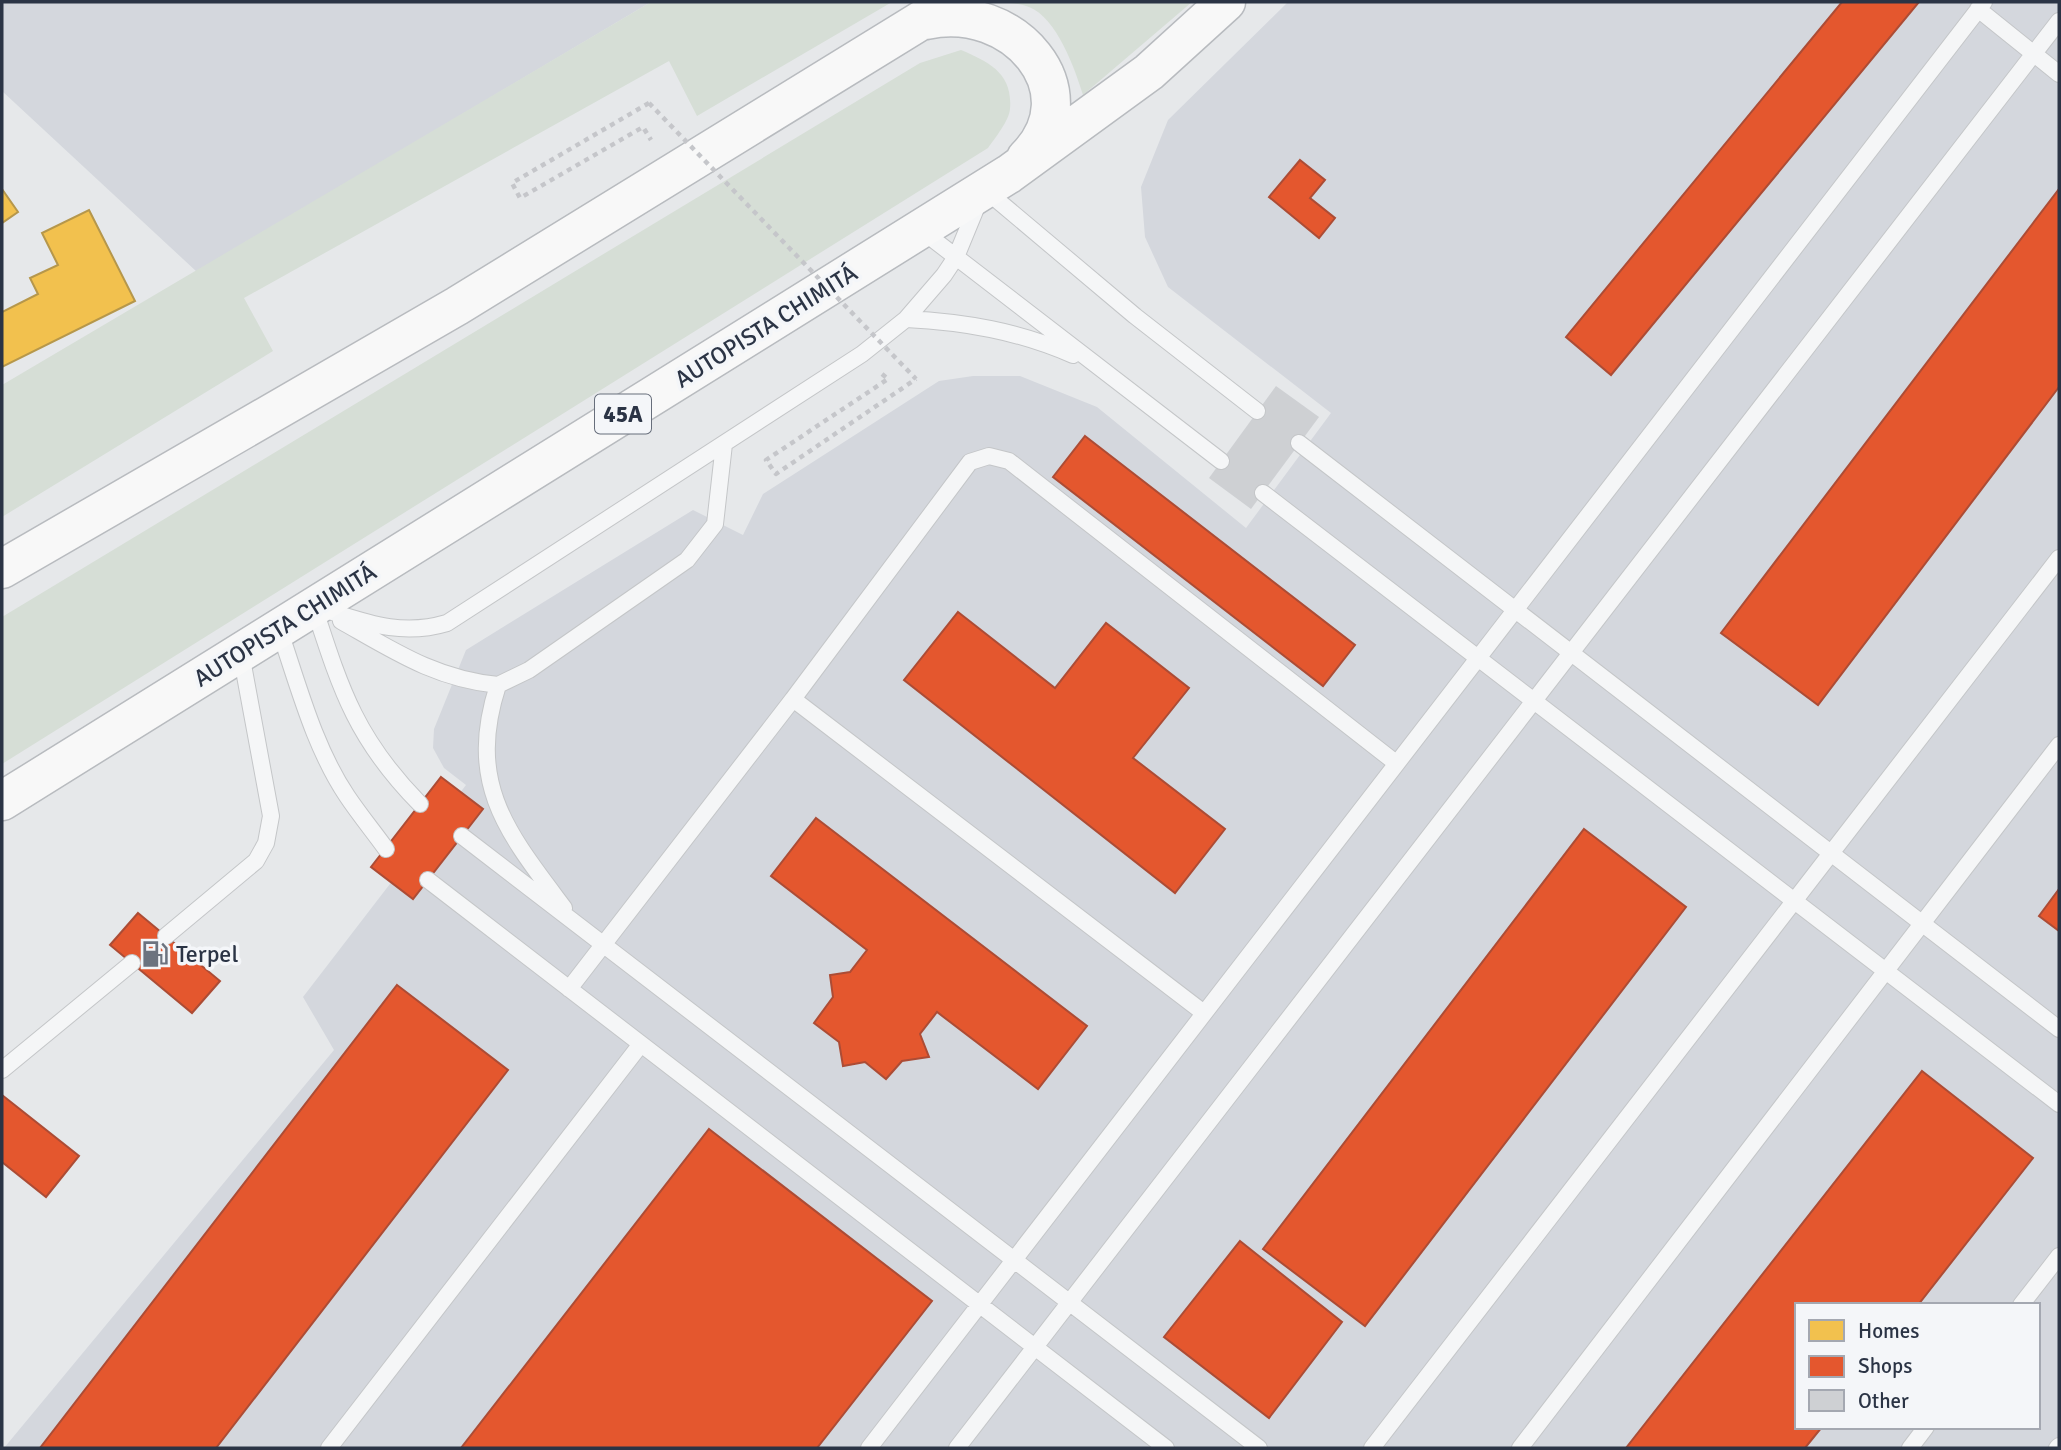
<svg xmlns="http://www.w3.org/2000/svg" width="2061" height="1450" viewBox="0 0 2061 1450" font-family="Signika,sans-serif">
<rect width="100%" height="100%" fill="#e6e8ea"/>
<!-- built -->
<path fill="#d4d7dd" fill-rule="evenodd" d="M2 2H651L197 272 2 91Z
M1288 2H2059V1448H4L334 1050 303 997 466 785 444 768 433 748 434 729 466 650 693 510 743 535 763 494 939 381 973 376H1020L1097 407 1246 528 1331 413 1168 287 1145 237 1141 187 1168 120ZM1797 1305H2038V1427H1797Z"/>
<!-- green -->
<path fill="#d6ded6" d="M651 2H892L697 116 669 61 244 298 273 351 2 517V385Z
M990 2H1192L1083 95C1075 69 1057 18 1029 7 1018 2 1001 3 990 2Z
M961 50C989 62 1013 73 1010 109 1009 121 995 138 988 148L2 764V617L920 63Z"/>
<!-- homes -->
<path fill="#f2c14e" stroke="#b6974b" stroke-width="2" d="M2 189 18 212 2 223Z
M89 210 135 301 2 367V312L38 294 30 278 58 265 42 233Z"/>
<!-- shops -->
<path fill="#e4572e" stroke="#ac4c35" stroke-width="2" d="M1842 2H1919L1611 375 1566 337Z
M1300 160 1325 180 1310 198 1335 218 1319 238 1269 197Z
M2059 189V387L1818 705 1721 633Z
M1085 436 1355 645 1323 686 1053 477Z
M958 612 1055 688 1106 623 1189 688 1133 758 1225 829 1175 893 904 680Z
M441 777 483 809 413 899 371 867Z
M816 818 1087 1026 1038 1089 937 1012 920 1034 929 1057 902 1061 886 1079 865 1062 843 1066 839 1042 814 1023 833 997 830 975 850 972 867 950 771 876Z
M1584 829 1686 907 1365 1326 1263 1249Z
M2059 889V931L2039 916Z
M138 913 220 981 192 1013 110 945Z
M397 985 508 1070 216 1448H40Z
M1922 1071 2033 1158 1918 1305H1797V1427H1822L1805 1448H1626Z
M2 1095 79 1156 46 1197 2 1162Z
M709 1129 932 1301 817 1448H461Z
M1240 1241 1342 1322 1269 1418 1164 1337Z"/>
<!-- building -->
<path fill="#ced0d3" d="M1276 386 1319 417 1251 509 1209 478Z"/>
<g fill="none" stroke-linecap="round" stroke-linejoin="round">
<defs>
<path id="lane" d="M1978 9 2059 74
M921 230 1221 461
M906 319C965 322 1018 331 1073 355
M1299 443 2059 1029
M1263 493 2059 1104
M314 607C341 690 356 739 420 804
M320 608C365 622 400 637 447 623L862 354 906 319 944 275 956 257 984 189 1135 316 1257 411
M341 621C394 651 436 679 498 685
M279 629C298 684 314 747 347 796 359 814 373 831 386 849
M793 699 970 462 989 456 1009 461 1396 763
M462 836 1259 1448
M428 880 1166 1448
M564 908C507 832 466 784 498 685L529 670 687 560 715 524 724 444
M166 936 256 861 266 843 271 816 241 654
M569 989 793 699 1204 1013
M2 1070 132 963
M2021 1305 2059 1256
M329 1448 641 1044
M869 1448 1984 2
M957 1448 2059 21
M1372 1448 2059 558
M1520 1448 2059 745
M1910 1448 1926 1427
M2057 1448 2059 1446"/>
<path id="highway" d="M926 20C1013 0 1093 91 1026 158
M2 569 457 306 951 2
M2 801 1009 174 1149 72 1226 2"/>
</defs>
<!-- lane casing -->
<use href="#lane" stroke="#c4c6c8" stroke-width="18"/>
<!-- highway casing -->
<use href="#highway" stroke="#b8bbbf" stroke-width="41"/>
<!-- path -->
<path stroke="#c5c6ca" stroke-width="4.5" stroke-dasharray="5 5" stroke-linecap="butt" d="M649 103 512 183 520 198 643 127 651 140
M882 374 888 379 766 460 776 474 916 379"/>
<!-- lane -->
<use href="#lane" stroke="#f5f6f7" stroke-width="16"/>
<!-- highway -->
<use href="#highway" stroke="#f8f8f8" stroke-width="38"/>
<!-- path-bridge -->
<path stroke="#c5c6ca" stroke-width="4.5" stroke-dasharray="5 5" stroke-linecap="butt" d="M649 103 916 379"/>
</g>
<!-- icons -->
<defs>
<symbol id="fuel-bare" viewBox="-9 -9 18 18"><path d="M-5.5-6h7V0h2V4h1.3V-2.5L3-4.5l.8-.8L6-3V5H2.5V1h-1V6h-7ZM-4.2-4.7v3.2H.2V-4.7Z" fill="#6c737f" stroke="#f4f6f9" stroke-width="2.5" paint-order="stroke"/></symbol>
</defs>
<g fill-rule="evenodd">
<use href="#fuel-bare" x="136" y="935" width="38" height="38"/>
</g>
<g text-anchor="middle" dominant-baseline="central" stroke-width="7" stroke-linejoin="round" paint-order="stroke">
<!-- shield labels -->
<rect fill="#f4f6f9" stroke="#676e7b" stroke-width="2" x="595" y="394.5" width="56" height="39" rx="5"/>
<g font-size="23" font-weight="bold" fill="#2b3445">
<text x="623" y="414">45A</text>
</g>
<!-- street labels -->
<g font-size="24" fill="#2b3445" stroke="#f4f6f9">
<text transform="translate(766 326) rotate(-32)">AUTOPISTA CHIMITÁ</text>
<text transform="translate(285 625) rotate(-32)">AUTOPISTA CHIMITÁ</text>
</g>
<!-- poi labels -->
<g font-size="24" fill="#2b3445" stroke="#f4f6f9" text-anchor="start">
<text x="176" y="954">Terpel</text>
</g>
</g>
<!-- border -->
<rect width="2061" height="1450" fill="none" stroke="#2b3445" stroke-width="7"/>
<!-- legend -->
<rect x="1795" y="1303" width="245" height="126" fill="#f4f6f9" stroke="#a4a8b1" stroke-width="2"/>
<rect x="1809" y="1320" width="35" height="21" fill="#f2c14e" stroke="#a4a8b1" stroke-width="2"/>
<text x="1858" y="1338" font-size="21" fill="#2b3445">Homes</text>
<rect x="1809" y="1356" width="35" height="21" fill="#e4572e" stroke="#a4a8b1" stroke-width="2"/>
<text x="1858" y="1373" font-size="21" fill="#2b3445">Shops</text>
<rect x="1809" y="1390" width="35" height="21" fill="#ced0d3" stroke="#a4a8b1" stroke-width="2"/>
<text x="1858" y="1408" font-size="21" fill="#2b3445">Other</text>
</svg>
